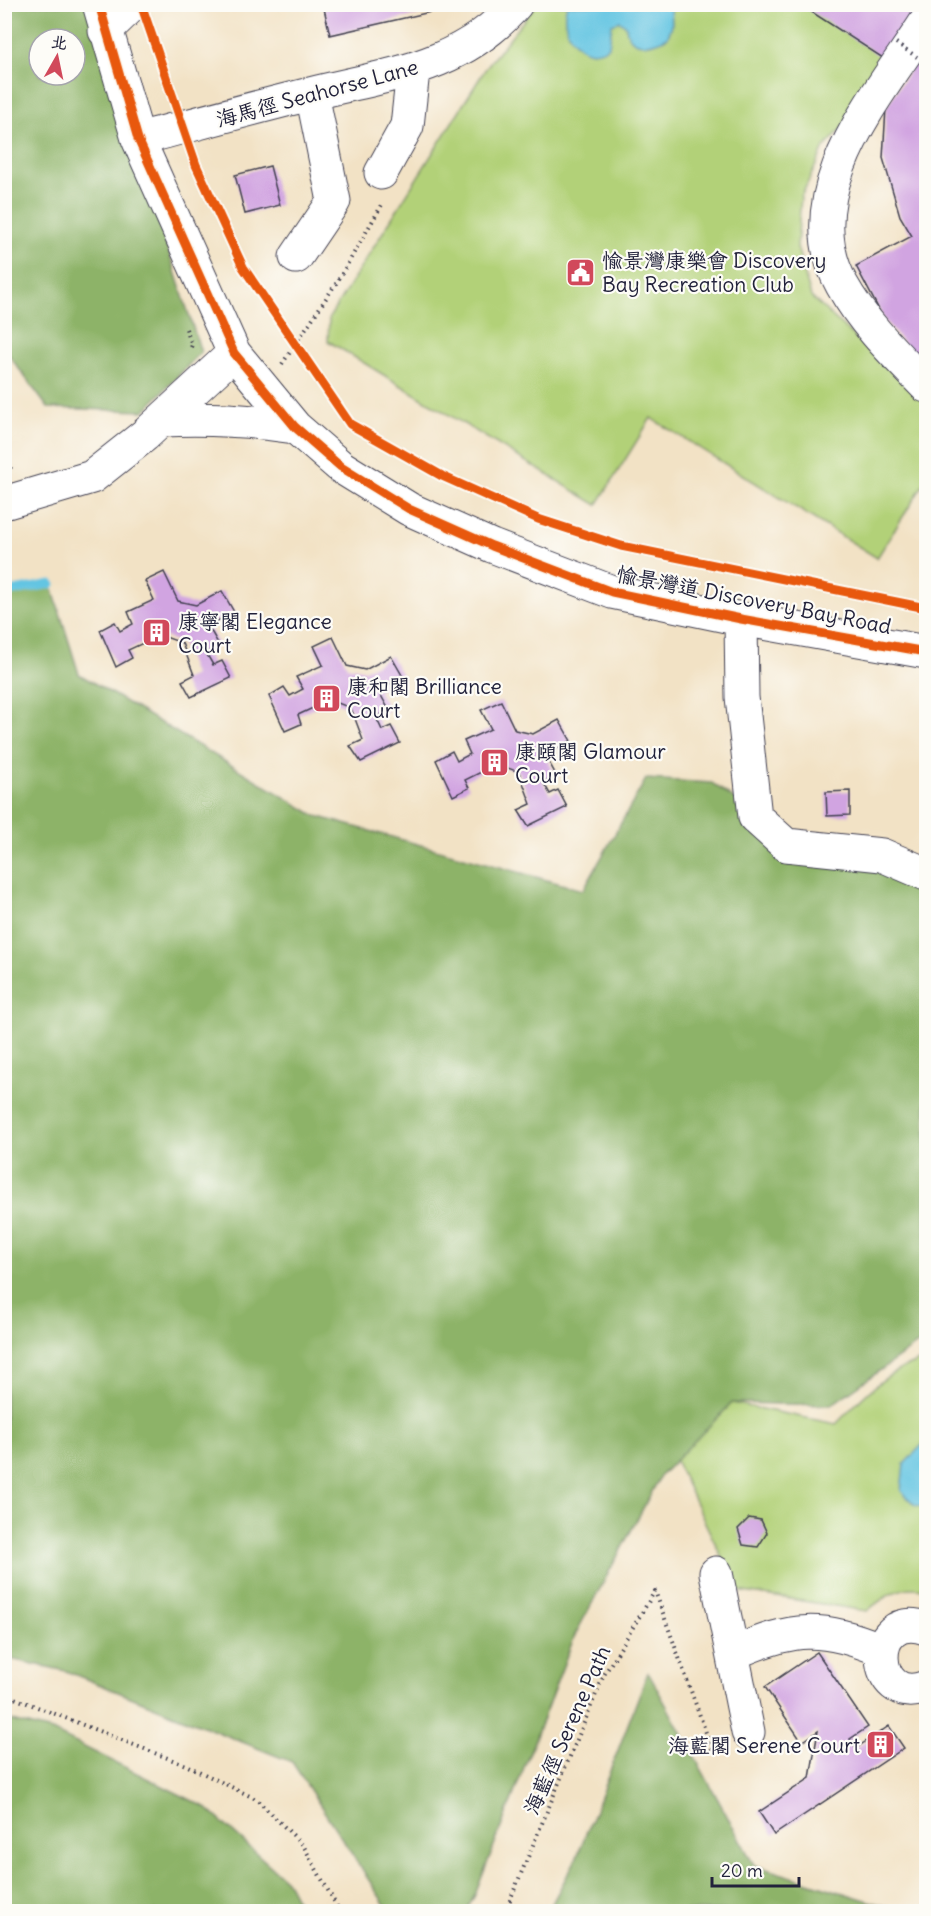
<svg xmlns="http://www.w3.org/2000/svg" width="931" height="1916" viewBox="0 0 931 1916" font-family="Delius,'LXGW WenKai TC',sans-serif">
<rect width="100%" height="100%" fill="#fdfcf7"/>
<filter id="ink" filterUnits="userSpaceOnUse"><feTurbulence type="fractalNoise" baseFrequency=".0167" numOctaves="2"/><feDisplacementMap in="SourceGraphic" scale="12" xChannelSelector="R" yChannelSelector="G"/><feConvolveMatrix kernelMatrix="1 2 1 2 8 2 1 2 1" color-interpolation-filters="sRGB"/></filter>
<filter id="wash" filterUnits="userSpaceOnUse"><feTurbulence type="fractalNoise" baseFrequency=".008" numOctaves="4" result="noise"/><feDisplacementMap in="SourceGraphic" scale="24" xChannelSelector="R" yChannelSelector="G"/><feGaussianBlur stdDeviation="1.35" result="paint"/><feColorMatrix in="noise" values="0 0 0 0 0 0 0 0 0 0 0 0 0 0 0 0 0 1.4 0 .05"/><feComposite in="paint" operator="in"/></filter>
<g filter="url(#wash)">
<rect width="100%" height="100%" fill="#f2e2c5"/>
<!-- green -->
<path fill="#b2d178" stroke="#6a7a5a" stroke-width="1.5" d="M536 5H926L866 102 824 148 801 197 797 247 811 297 926 401V480L877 558 651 418 597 505 328 341 329 318 488 65Z
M926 1360V1590C903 1583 885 1596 867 1611L738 1591 675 1460 732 1403 836 1424C861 1399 890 1366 926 1360Z"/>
<!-- forest -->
<path fill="#8db368" stroke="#586a52" stroke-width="1.5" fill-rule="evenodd" d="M5 5H89L201 352 144 411 48 408 5 350ZM39 39H75V75H39Z
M51 584 79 674 316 816 583 890 646 779 712 783 783 835 926 868V1338L831 1405 732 1403 661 1475 575 1635 475 1895 466 1911H389L292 1762 66 1671 5 1658V593Z
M648 1672 754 1865 901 1911H548L577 1857Z
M5 1719 52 1731 205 1807 286 1880 302 1911H5Z"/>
<!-- water -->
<path fill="#64c5e2" stroke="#43748e" stroke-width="1.5" d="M567 5H671L672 25 668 37C652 46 628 50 626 26L620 21 612 24 609 46C583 66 557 29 567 5Z
M926 1441V1507L915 1505 901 1491 904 1464Z"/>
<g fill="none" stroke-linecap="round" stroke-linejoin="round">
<!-- stream -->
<path stroke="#64c5e2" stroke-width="9" d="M4 593 51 584"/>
</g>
<g id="blocks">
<!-- building -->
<path fill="#d1a4e1" d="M323 4H447L448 8 330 35Z
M810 4H921L886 60 807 9Z
M926 44V371L885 321 856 266 912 236 900 216 883 158 886 108Z
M270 166 280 205 245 214 235 175Z
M164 572 178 601 196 605 222 591 234 612 208 626 219 645 206 653 213 665 222 661 231 678 191 697 182 681 194 675 182 643 160 635 128 650 132 658 116 667 100 630 115 622 120 631 133 624 128 612 154 600 145 581Z
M333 637 347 666 365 670 391 656 403 677 378 690 389 710 376 717 382 730 391 726 400 743 361 762 350 746 363 740 351 708 330 700 298 715 301 724 285 731 269 696 284 687 290 696 303 689 296 677 323 665 314 646Z
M501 701 515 730 533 734 559 720 571 741 545 755 556 775 543 782 550 794 558 790 567 807 528 826 518 810 531 804 519 772 497 764 465 780 469 788 453 796 436 760 452 751 457 761 470 754 464 741 491 729 481 710Z
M850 791V815L827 816 826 792Z
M749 1518 761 1520 767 1533 758 1547 743 1545 738 1529Z
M817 1652 868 1727 850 1739 856 1748 889 1726 904 1748 774 1835 759 1812 810 1778 818 1731 802 1742 765 1687Z"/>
</g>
</g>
<g filter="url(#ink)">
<use href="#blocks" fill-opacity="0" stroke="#413f50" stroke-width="1.5"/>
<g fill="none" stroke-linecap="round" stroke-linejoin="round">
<defs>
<path id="minor" d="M99 4 138 139 234 353 295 427 341 467 409 509 492 546 612 592 741 619 926 652
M926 22C879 95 791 194 842 285 863 323 896 355 926 386
M105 31 133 4
M138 139C195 124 253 108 310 94 386 75 462 68 516 4
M381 173 407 126 413 71
M296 257 334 201 312 94
M163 420C208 418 250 420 295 427
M4 503 92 477 145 435 234 353
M741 619 742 697 755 817 786 845 882 855 926 874
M716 1573 748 1732
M926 1628C865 1608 870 1709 926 1687
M734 1653C793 1627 821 1625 882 1650"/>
</defs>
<!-- minor casing -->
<use href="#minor" stroke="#413f50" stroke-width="35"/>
<!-- path -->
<path stroke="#413f50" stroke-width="4" stroke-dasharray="1.5 4.5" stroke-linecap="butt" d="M186 329 192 345 190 350
M282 364 337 282 383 203
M4 451 11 469
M923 608 926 589
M4 1694 188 1766 256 1799 303 1845 340 1912
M505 1912 604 1675 655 1591 713 1752 721 1747"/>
<!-- minor -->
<use href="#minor" stroke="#fff" stroke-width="33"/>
<!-- path-bridge -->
<path stroke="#413f50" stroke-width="4" stroke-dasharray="1.5 4.5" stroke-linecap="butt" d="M896 43 917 57"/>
<defs>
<path id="cycleway" d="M99 4 138 139 234 353 295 427 341 467 409 509 492 546 612 592 741 619 926 652
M141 4 196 165 243 267 350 424 442 476 538 519 621 546 926 608"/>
</defs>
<!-- cycleway casing -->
<use href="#cycleway" stroke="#fdfcf7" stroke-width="13"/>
<!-- cycleway -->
<use href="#cycleway" stroke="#e8590c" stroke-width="9"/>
</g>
</g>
<!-- icons -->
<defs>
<symbol id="civic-square" viewBox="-11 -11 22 22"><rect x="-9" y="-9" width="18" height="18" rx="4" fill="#d1495b" stroke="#fdfcf7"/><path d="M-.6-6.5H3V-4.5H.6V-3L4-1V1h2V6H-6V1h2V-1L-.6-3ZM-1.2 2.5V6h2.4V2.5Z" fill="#fff"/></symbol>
<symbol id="building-square" viewBox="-11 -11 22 22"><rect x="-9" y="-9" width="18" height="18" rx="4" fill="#d1495b" stroke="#fdfcf7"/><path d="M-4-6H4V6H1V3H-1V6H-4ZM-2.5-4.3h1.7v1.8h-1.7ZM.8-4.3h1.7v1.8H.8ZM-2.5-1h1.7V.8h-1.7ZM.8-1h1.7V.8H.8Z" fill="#fff"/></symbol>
</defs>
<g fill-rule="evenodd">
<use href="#civic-square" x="564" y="256" width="33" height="33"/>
<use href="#building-square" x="140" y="616" width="33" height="33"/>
<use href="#building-square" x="310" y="682" width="33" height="33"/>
<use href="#building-square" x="478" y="746" width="33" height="33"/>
<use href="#building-square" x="864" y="1728" width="33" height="33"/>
</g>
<g text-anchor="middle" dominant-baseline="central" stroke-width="4.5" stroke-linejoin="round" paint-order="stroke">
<!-- street labels -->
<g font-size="21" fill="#22223b" stroke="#fdfcf7">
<text transform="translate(317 93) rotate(-15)">海馬徑 Seahorse Lane</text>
<text transform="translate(754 600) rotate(11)">愉景灣道 Discovery Bay Road</text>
<text transform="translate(567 1730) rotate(-66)">海藍徑 Serene Path</text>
</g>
<!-- poi labels -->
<g font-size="21" fill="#22223b" stroke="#fdfcf7" text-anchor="start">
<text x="602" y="260">愉景灣康樂會 Discovery<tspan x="602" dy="24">Bay Recreation Club</tspan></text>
<text x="178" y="621">康寧閣 Elegance<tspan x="178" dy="24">Court</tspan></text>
<text x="347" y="686">康和閣 Brilliance<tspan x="347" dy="24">Court</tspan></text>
<text x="515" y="751">康頤閣 Glamour<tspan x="515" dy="24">Court</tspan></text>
<text x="860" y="1745" text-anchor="end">海藍閣 Serene Court</text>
</g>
</g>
<!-- margin -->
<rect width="931" height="1916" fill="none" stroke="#fdfcf7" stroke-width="24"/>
<!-- north arrow -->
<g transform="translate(57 57) rotate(9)"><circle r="28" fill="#fdfcf7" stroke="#a5a5ac" stroke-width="1.5"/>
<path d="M0-4.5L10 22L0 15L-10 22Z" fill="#d1495b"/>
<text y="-9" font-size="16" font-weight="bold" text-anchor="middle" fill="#22223b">北</text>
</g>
<!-- scale -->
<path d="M712 1877v9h87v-9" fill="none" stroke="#22223b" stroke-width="3"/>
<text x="721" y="1877" font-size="18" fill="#22223b" stroke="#fdfcf7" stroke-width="4.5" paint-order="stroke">20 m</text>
</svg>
